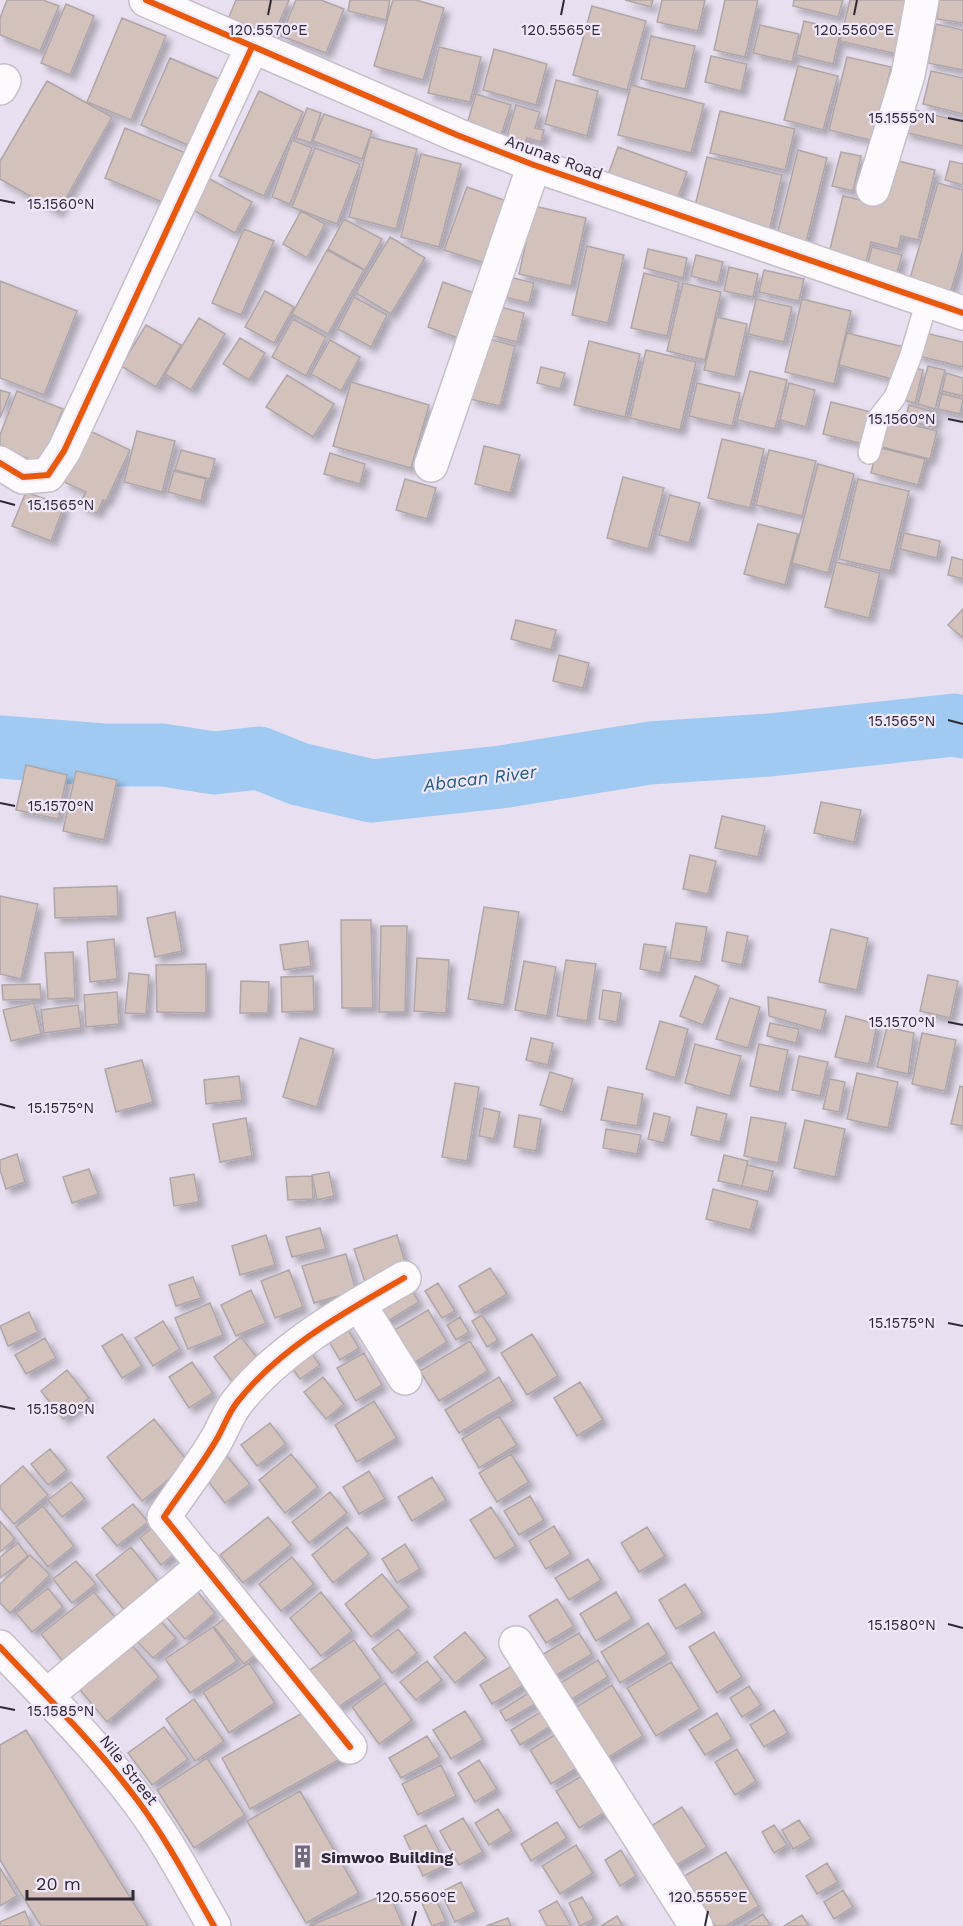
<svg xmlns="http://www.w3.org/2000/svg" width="963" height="1926" viewBox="0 0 963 1926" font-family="'Work Sans',sans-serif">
<defs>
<filter id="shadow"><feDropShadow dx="5.5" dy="5.5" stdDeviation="3" flood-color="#0004"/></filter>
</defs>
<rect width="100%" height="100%" fill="#e8e0f0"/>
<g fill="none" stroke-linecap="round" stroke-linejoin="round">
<!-- river -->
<path stroke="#a0caf1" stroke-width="63" d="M0 747 104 755H163L214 763 259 758 299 774 372 791 501 777 650 753 770 745 954 725 963 727"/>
</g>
<!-- building -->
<path fill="#d3c1bc" stroke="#afa6aa" stroke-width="1.5" filter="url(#shadow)" d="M7 0H43L59 6 40 51 0 35V18Z
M236 0H289L270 43 226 24Z
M296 0H321L344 9 326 53 281 36Z
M350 0H390L386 20 348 11Z
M393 0H416L444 8 423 80 374 66Z
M625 0H653L651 7Z
M662 0H705L698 31 657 22Z
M725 0H758L745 57 714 50Z
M794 0H843L838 17 793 6Z
M850 0H914L901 55 840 41Z
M939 0H963V23L937 19Z
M66 4 94 16 70 75 41 63Z
M592 6 646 21 627 90 573 75Z
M122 18 166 36 131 120 87 102Z
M804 21 841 30 833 64 796 55Z
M936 24 963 30V70L928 63Z
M760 25 799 34 792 62 753 53Z
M651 36 695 46 685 89 641 79Z
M439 47 481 57 470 102 428 93Z
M494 49 547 64 536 105 483 90Z
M711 56 747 64 741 91 705 82Z
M847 57 891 67 874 141 829 130Z
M170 58 226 82 197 149 141 125Z
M798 66 838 76 823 130 784 120Z
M931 71 963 78V114L923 104Z
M556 80 598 91 587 136 545 124Z
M47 81 112 117 58 212 0 179V161Z
M631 85 704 104 691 153 618 135Z
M259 91 303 112 264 196 219 176Z
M476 94 511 105 498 144 464 134Z
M516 105 540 112 535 128 544 130 541 142 527 138 523 151 504 146Z
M307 108 321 113 311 143 296 138Z
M910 109 963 122V146L904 132Z
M720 111 795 129 785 170 710 153Z
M324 114 372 131 362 159 313 141Z
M125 128 193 156 172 206 105 178Z
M370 137 417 149 396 229 349 217Z
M292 140 312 148 290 204 272 197Z
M618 147 687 172 673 211 604 186Z
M315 148 360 164 337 224 292 207Z
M798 150 827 158 805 246 776 239Z
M841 152 861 156 853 191 832 186Z
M421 154 461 164 439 247 401 237Z
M707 157 782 175 769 232 693 214Z
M890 159 935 170 918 240 901 236 898 249 871 242 866 262 829 253 843 196 879 204Z
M950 161 963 164V185L945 180Z
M208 178 252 202 235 233 191 209Z
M938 183 963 190V250L949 297 908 285Z
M467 187 515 204 494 266 444 250Z
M534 206 586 218 571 286 519 274Z
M301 211 325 224 307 258 283 244Z
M344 219 382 239 365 270 328 249Z
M244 229 274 241 241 315 212 303Z
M390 237 425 258 391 314 356 293Z
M587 246 624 255 608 323 572 315Z
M872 247 902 255 896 276 867 267Z
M648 249 687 258 683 278 644 268Z
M327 250 364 270 328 334 292 314Z
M696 255 723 262 718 283 691 276Z
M729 267 758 274 753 297 724 291Z
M764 270 804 279 799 301 759 292Z
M644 273 679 282 667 336 631 328Z
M505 276 534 283 529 303 500 296Z
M0 281 77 311 44 395 0 378Z
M443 282 482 296 466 341 428 327Z
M683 283 721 292 705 360 667 351Z
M265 291 294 307 274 343 245 327Z
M354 297 387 315 371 347 338 329Z
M756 299 792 307 784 342 748 334Z
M802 299 851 311 834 384 785 372Z
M497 306 524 313 517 342 490 335Z
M717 317 747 324 735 377 704 370Z
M199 318 225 334 191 390 165 374Z
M293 319 326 337 306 376 272 357Z
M146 325 181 345 156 387 121 366Z
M921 332 963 342V367L915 355Z
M847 333 904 347 896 380 839 365Z
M240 338 265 353 249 380 223 364Z
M485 338 515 346 500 406 470 399Z
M330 340 360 357 341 391 311 374Z
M589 341 640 354 625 417 574 405Z
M646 350 696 362 680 430 630 418Z
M928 366 945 370 935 409 918 404Z
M541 367 565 373 560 389 537 383Z
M911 367 923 370 915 403 903 400Z
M750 371 787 380 775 429 737 420Z
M946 373 963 378V396L942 391Z
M287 375 334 404 313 437 266 407Z
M351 382 429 405 411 468 333 446Z
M697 383 740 393 732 426 689 416Z
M789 383 815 390 806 427 780 420Z
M0 390 10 393 0 418Z
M17 391 63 409 41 464 0 447V435Z
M942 394 963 399 960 414 938 409Z
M831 402 871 412 863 444 823 434Z
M909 405 937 413 933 427 905 420Z
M885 418 937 431 930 459 878 446Z
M88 430 130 450 106 501 103 500 97 513 79 505 86 492 64 482Z
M137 431 175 441 162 492 124 482Z
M722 439 764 449 750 508 708 498Z
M484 446 520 455 510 493 475 484Z
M877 447 925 459 918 485 871 473Z
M181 450 215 459 210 479 175 470Z
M769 450 816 461 802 516 756 505Z
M330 453 365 464 360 484 324 474Z
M818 464 854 474 828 573 792 563Z
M174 471 206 479 201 501 168 492Z
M623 477 664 488 648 549 607 538Z
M405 479 436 488 427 519 396 510Z
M858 479 909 491 890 571 839 559Z
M26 492 64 506 51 541 12 526Z
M670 495 700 503 689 543 659 535Z
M758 524 798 534 785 585 744 574Z
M904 533 940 541 937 558 900 549Z
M952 557 963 560V579L948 575Z
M836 562 880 573 869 618 825 607Z
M963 609V638L948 625Z
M516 620 556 630 551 650 511 639Z
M559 655 589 663 583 688 553 681Z
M26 765 67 775 58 819 16 810Z
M76 771 117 780 104 840 63 831Z
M821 802 861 810 854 842 814 833Z
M722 816 765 826 758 857 715 848Z
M690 855 716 861 708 894 683 889Z
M117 886 118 916 55 918 54 888Z
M0 896 38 904 21 979 0 974Z
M484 907 519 912 504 1005 468 999Z
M175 912 182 951 155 957 147 918Z
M341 920H371L373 1008H342Z
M676 923 707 927 701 962 670 958Z
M381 926H407L405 1012H379Z
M831 929 868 938 857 990 819 982Z
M727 932 748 936 742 965 722 961Z
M114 939 117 979 90 982 87 942Z
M308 941 311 966 284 970 280 945Z
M644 944 666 947 660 973 640 969Z
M73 952 75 998 48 999 45 953Z
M417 958 449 960 446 1013 414 1011Z
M566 960 596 964 587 1021 557 1016Z
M524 961 556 967 547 1016 515 1010Z
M206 964V1013L157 1012 156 965Z
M129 973 149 975 146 1014 125 1013Z
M928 975 958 981 950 1018 920 1011Z
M313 976 314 1011 282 1012 281 977Z
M695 976 719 986 703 1025 680 1016Z
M241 981 269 982 268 1013H240Z
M40 984 41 999 3 1000 2 985Z
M603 990 621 993 617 1022 599 1019Z
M117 992 119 1024 86 1027 84 995Z
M768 997 826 1010 821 1031 769 1016Z
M730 998 760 1007 748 1048 716 1039Z
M34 1003 41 1034 11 1041 3 1010Z
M78 1005 81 1028 44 1033 41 1010Z
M846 1016 877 1024 869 1064 835 1057Z
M660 1021 688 1029 675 1078 646 1069Z
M770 1023 799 1029 796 1043 767 1036Z
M887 1027 914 1033 908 1074 877 1067Z
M922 1033 956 1040 945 1091 912 1084Z
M300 1038 334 1049 317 1107 283 1097Z
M531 1038 553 1043 548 1065 526 1060Z
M695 1044 741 1056 730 1096 685 1083Z
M759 1044 788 1050 779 1092 750 1086Z
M799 1056 828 1062 820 1096 792 1090Z
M142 1060 153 1102 116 1112 105 1069Z
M550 1072 573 1079 563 1112 540 1105Z
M857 1073 898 1082 888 1128 847 1119Z
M239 1076 242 1100 206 1104 204 1080Z
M830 1079 845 1082 839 1112 823 1109Z
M455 1083 479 1087 467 1161 442 1157Z
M960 1086 963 1087V1126L951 1124Z
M608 1087 643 1094 637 1126 601 1120Z
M697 1107 727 1114 720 1142 691 1135Z
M484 1108 500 1112 494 1139 479 1136Z
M654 1113 670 1117 664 1143 648 1139Z
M519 1115 541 1119 536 1151 514 1147Z
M751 1117 786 1123 778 1163 744 1156Z
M246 1118 252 1156 220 1162 213 1124Z
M805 1120 845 1129 835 1177 794 1168Z
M606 1129 641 1135 637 1154 603 1148Z
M17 1154 25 1182 6 1189 0 1170V1160Z
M724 1155 748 1161 742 1186 718 1181Z
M747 1165 773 1171 768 1192 742 1186Z
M89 1169 98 1194 72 1203 63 1177Z
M329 1172 334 1196 317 1200 312 1175Z
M194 1174 199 1202 174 1206 170 1178Z
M312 1176 313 1199 288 1200 286 1177Z
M713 1189 758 1201 750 1230 706 1219Z
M320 1228 326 1249 292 1257 286 1237Z
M266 1235 275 1265 240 1275 232 1246Z
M397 1235 407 1269 365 1282 354 1249Z
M346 1254 356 1291 314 1303 302 1266Z
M490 1268 507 1294 475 1313 459 1286Z
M289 1270 303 1307 275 1318 261 1281Z
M193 1277 201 1298 176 1306 169 1285Z
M438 1283 455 1311 442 1318 425 1291Z
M409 1285 419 1302 383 1324 372 1307Z
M251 1290 266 1323 236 1336 221 1305Z
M210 1303 223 1335 188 1349 175 1318Z
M428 1310 447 1342 411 1365 391 1332Z
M29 1312 38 1332 8 1346 0 1326Z
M482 1315 498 1340 487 1347 472 1321Z
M460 1317 469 1332 456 1340 447 1325Z
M163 1321 180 1349 153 1366 135 1338Z
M344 1323 359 1348 340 1360 325 1335Z
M122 1334 142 1366 122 1378 102 1346Z
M532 1334 558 1376 527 1395 501 1353Z
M241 1337 262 1364 234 1384 214 1357Z
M45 1338 56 1358 26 1374 15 1355Z
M470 1341 488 1371 439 1401 420 1371Z
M304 1343 320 1365 300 1379 284 1357Z
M364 1353 382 1385 356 1401 337 1368Z
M192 1362 213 1393 189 1408 169 1377Z
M67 1370 89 1398 63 1419 41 1391Z
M323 1377 344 1404 326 1419 304 1392Z
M499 1377 513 1401 459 1433 445 1410Z
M580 1382 603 1420 577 1436 554 1398Z
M374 1401 397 1438 357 1462 335 1425Z
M499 1416 517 1445 479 1468 462 1439Z
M154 1419 189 1463 142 1501 107 1457Z
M270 1423 286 1444 257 1466 241 1445Z
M50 1449 67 1470 48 1485 31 1464Z
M221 1449 250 1484 225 1503 198 1468Z
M291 1454 318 1487 285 1513 259 1480Z
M511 1454 529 1482 497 1502 479 1473Z
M23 1466 48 1495 14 1524 0 1508V1486Z
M369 1471 385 1499 359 1514 343 1487Z
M432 1477 446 1500 412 1521 398 1497Z
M71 1482 85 1499 62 1517 48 1500Z
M330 1492 347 1513 309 1543 292 1522Z
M530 1496 544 1520 519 1535 504 1511Z
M133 1504 148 1522 117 1546 102 1528Z
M43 1506 74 1546 48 1567 16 1527Z
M491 1507 516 1546 495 1559 470 1520Z
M268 1517 291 1545 243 1583 220 1555Z
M0 1521 15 1539 0 1552Z
M157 1524 178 1551 161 1565 140 1538Z
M554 1526 571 1554 546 1569 529 1541Z
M347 1527 369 1554 333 1583 312 1555Z
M647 1527 665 1556 639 1572 621 1543Z
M18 1543 28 1556 0 1578V1557Z
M405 1544 420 1569 397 1583 382 1559Z
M131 1547 161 1585 126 1612 96 1575Z
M30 1555 50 1575 10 1613 0 1603V1584Z
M292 1557 314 1584 281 1611 259 1584Z
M588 1559 601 1580 569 1600 555 1578Z
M76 1561 96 1584 72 1603 53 1579Z
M382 1574 409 1607 371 1637 345 1604Z
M685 1584 703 1613 676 1629 659 1600Z
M48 1588 63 1607 32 1632 16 1613Z
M197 1591 215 1613 185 1639 167 1618Z
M94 1592 118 1621 65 1664 41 1634Z
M321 1592 352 1631 321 1656 290 1618Z
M616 1592 632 1619 596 1641 580 1614Z
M557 1599 574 1626 546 1643 529 1616Z
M235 1610 265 1647 244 1664 214 1627Z
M154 1614 176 1638 153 1658 131 1635Z
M648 1623 667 1654 620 1683 601 1652Z
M213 1627 237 1661 190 1693 165 1659Z
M398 1629 417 1653 392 1673 372 1649Z
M465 1632 486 1658 455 1683 434 1657Z
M714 1632 742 1677 717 1693 689 1647Z
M579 1633 592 1654 553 1677 540 1656Z
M127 1639 159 1677 107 1722 75 1684Z
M354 1640 381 1678 337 1708 310 1670Z
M598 1660 608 1677 562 1705 552 1688Z
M427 1661 442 1680 416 1700 400 1682Z
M520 1661 532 1680 492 1704 480 1685Z
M671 1662 700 1709 656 1736 627 1688Z
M249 1663 275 1703 229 1733 203 1692Z
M385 1683 412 1720 379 1744 352 1707Z
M612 1685 643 1736 604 1760 573 1709Z
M749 1686 761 1705 742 1717 730 1698Z
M535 1689 542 1700 506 1721 500 1711Z
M194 1699 224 1741 195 1761 166 1719Z
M315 1706 344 1757 250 1809 222 1758Z
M547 1708 556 1723 520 1745 511 1730Z
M774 1710 788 1733 764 1747 750 1725Z
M465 1711 483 1740 451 1759 433 1730Z
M717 1713 732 1739 705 1755 689 1730Z
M164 1727 188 1759 152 1785 128 1753Z
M26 1730 148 1926H41L0 1860V1745Z
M561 1731 582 1765 551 1784 530 1750Z
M427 1736 440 1757 401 1778 389 1758Z
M737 1749 756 1781 735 1795 715 1762Z
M207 1758 245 1815 194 1848 157 1790Z
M479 1760 497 1789 475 1802 458 1773Z
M441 1765 456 1796 418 1815 402 1784Z
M585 1774 607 1811 579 1828 556 1791Z
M300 1791 359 1893 306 1923 247 1821Z
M682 1807 707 1847 667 1871 643 1831Z
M498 1809 512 1831 489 1845 475 1823Z
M463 1818 483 1852 459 1865 440 1831Z
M799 1820 811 1839 793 1849 782 1830Z
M557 1822 567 1838 531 1861 521 1844Z
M426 1825 446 1865 423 1876 404 1836Z
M774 1825 787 1845 774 1853 762 1832Z
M576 1845 593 1873 560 1894 542 1866Z
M621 1850 636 1876 620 1886 605 1860Z
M726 1852 759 1906 726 1926H715L684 1876Z
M827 1863 838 1882 817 1894 806 1876Z
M0 1868 17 1896 0 1906Z
M461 1882 476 1912 455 1922 441 1892Z
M843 1890 853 1907 834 1919 824 1902Z
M389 1893 403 1926H309Z
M435 1897 446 1921 432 1926 422 1903Z
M582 1897 594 1919 580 1926 569 1903Z
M557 1901 571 1926H547L539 1911Z
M25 1911 31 1926H0V1922Z
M763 1914 771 1926H743Z
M802 1915 809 1926H784Z
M617 1916 623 1926H601Z
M508 1918 511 1926H486Z"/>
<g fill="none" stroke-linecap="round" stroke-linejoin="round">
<defs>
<path id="lane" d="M869 453 878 419 895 397 910 358 927 301"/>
<path id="street" d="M0 88 4 81
M873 189 908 75 922 0
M0 463 23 477 48 475 64 451 252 47
M431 465 534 165
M359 1304 405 1378
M516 1643 696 1926
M0 1647C47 1697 96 1745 138 1801 167 1840 190 1884 214 1926
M46 1696 204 1565
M350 1747 164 1517C182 1490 202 1465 218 1437 225 1424 229 1412 238 1401 281 1347 345 1312 404 1278"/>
<path id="secondary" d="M146 0 457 135 534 165 963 313"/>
</defs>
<!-- lane casing -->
<use href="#lane" stroke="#c5bfcb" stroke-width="24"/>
<!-- street casing -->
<use href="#street" stroke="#c5bfcb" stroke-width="36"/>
<!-- secondary casing -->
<use href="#secondary" stroke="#c5bfcb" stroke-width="36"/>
<!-- lane -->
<use href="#lane" stroke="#fcfafd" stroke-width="21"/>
<!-- street -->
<use href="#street" stroke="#fcfafd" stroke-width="33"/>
<!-- secondary -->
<use href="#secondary" stroke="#fcfafd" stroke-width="33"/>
<defs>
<path id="cycleway" d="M146 0 457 135 534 165 963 313
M0 463 23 477 48 475 64 451 252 47
M0 1647C47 1697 96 1745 138 1801 167 1840 190 1884 214 1926
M350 1747 164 1517C182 1490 202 1465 218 1437 225 1424 229 1412 238 1401 281 1347 345 1312 404 1278"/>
</defs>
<!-- cycleway casing -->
<use href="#cycleway" stroke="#f1e9fb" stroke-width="10"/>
<!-- cycleway -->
<use href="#cycleway" stroke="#e8590c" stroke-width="6"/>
</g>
<!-- ticks -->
<path fill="none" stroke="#2f2934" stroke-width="2" d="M268 15 271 0M561 15 564 0M854 15 857 0M948 118 963 121M0 200 15 203M948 419 963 422M0 501 15 505M948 720 963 724M0 803 15 806M948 1022 963 1025M0 1104 15 1108M948 1323 963 1326M0 1406 15 1409M948 1624 963 1628M0 1707 15 1710M412 1926 416 1911M705 1926 708 1911"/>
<!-- icons -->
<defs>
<symbol id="building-bare" viewBox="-9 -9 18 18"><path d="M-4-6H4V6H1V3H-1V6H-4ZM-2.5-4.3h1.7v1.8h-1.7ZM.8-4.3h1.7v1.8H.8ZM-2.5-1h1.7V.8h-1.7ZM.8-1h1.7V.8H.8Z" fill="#706976" stroke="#f1e9fb" stroke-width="2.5" paint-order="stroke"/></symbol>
</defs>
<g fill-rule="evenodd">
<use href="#building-bare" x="286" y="1840" width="33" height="33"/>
</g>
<g text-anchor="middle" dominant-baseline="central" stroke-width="4.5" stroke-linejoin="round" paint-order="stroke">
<!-- street labels -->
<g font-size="16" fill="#2f2934" stroke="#f1e9fb">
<text transform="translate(554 157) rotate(20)">Anunas Road</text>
<text transform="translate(129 1770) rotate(52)">Nile Street</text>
</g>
<!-- poi labels -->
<g font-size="16" font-weight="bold" fill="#2f2934" stroke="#f1e9fb" text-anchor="start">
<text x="321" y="1857">Simwoo Building</text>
</g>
<!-- water labels -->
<g font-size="18" font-style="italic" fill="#1f5a83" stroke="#f1e9fb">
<text transform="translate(480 778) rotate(-7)">Abacan River</text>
</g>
</g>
<g font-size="15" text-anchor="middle" fill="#2f2934" stroke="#f1e9fb" stroke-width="4.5" stroke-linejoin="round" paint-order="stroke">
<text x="268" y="35">120.5570°E</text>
<text x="561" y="35">120.5565°E</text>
<text x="854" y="35">120.5560°E</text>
<text x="902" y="123">15.1555°N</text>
<text x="61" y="209">15.1560°N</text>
<text x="902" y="424">15.1560°N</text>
<text x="61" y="510">15.1565°N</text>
<text x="902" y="726">15.1565°N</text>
<text x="61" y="811">15.1570°N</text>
<text x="902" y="1027">15.1570°N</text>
<text x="61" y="1113">15.1575°N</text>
<text x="902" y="1328">15.1575°N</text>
<text x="61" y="1414">15.1580°N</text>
<text x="902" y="1630">15.1580°N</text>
<text x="61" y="1716">15.1585°N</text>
<text x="416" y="1902">120.5560°E</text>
<text x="708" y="1902">120.5555°E</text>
</g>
<!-- scale -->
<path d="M27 1890v9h106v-9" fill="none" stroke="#2f2934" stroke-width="3"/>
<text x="36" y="1890" font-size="18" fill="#2f2934" stroke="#f1e9fb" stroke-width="4.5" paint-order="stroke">20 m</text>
</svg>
